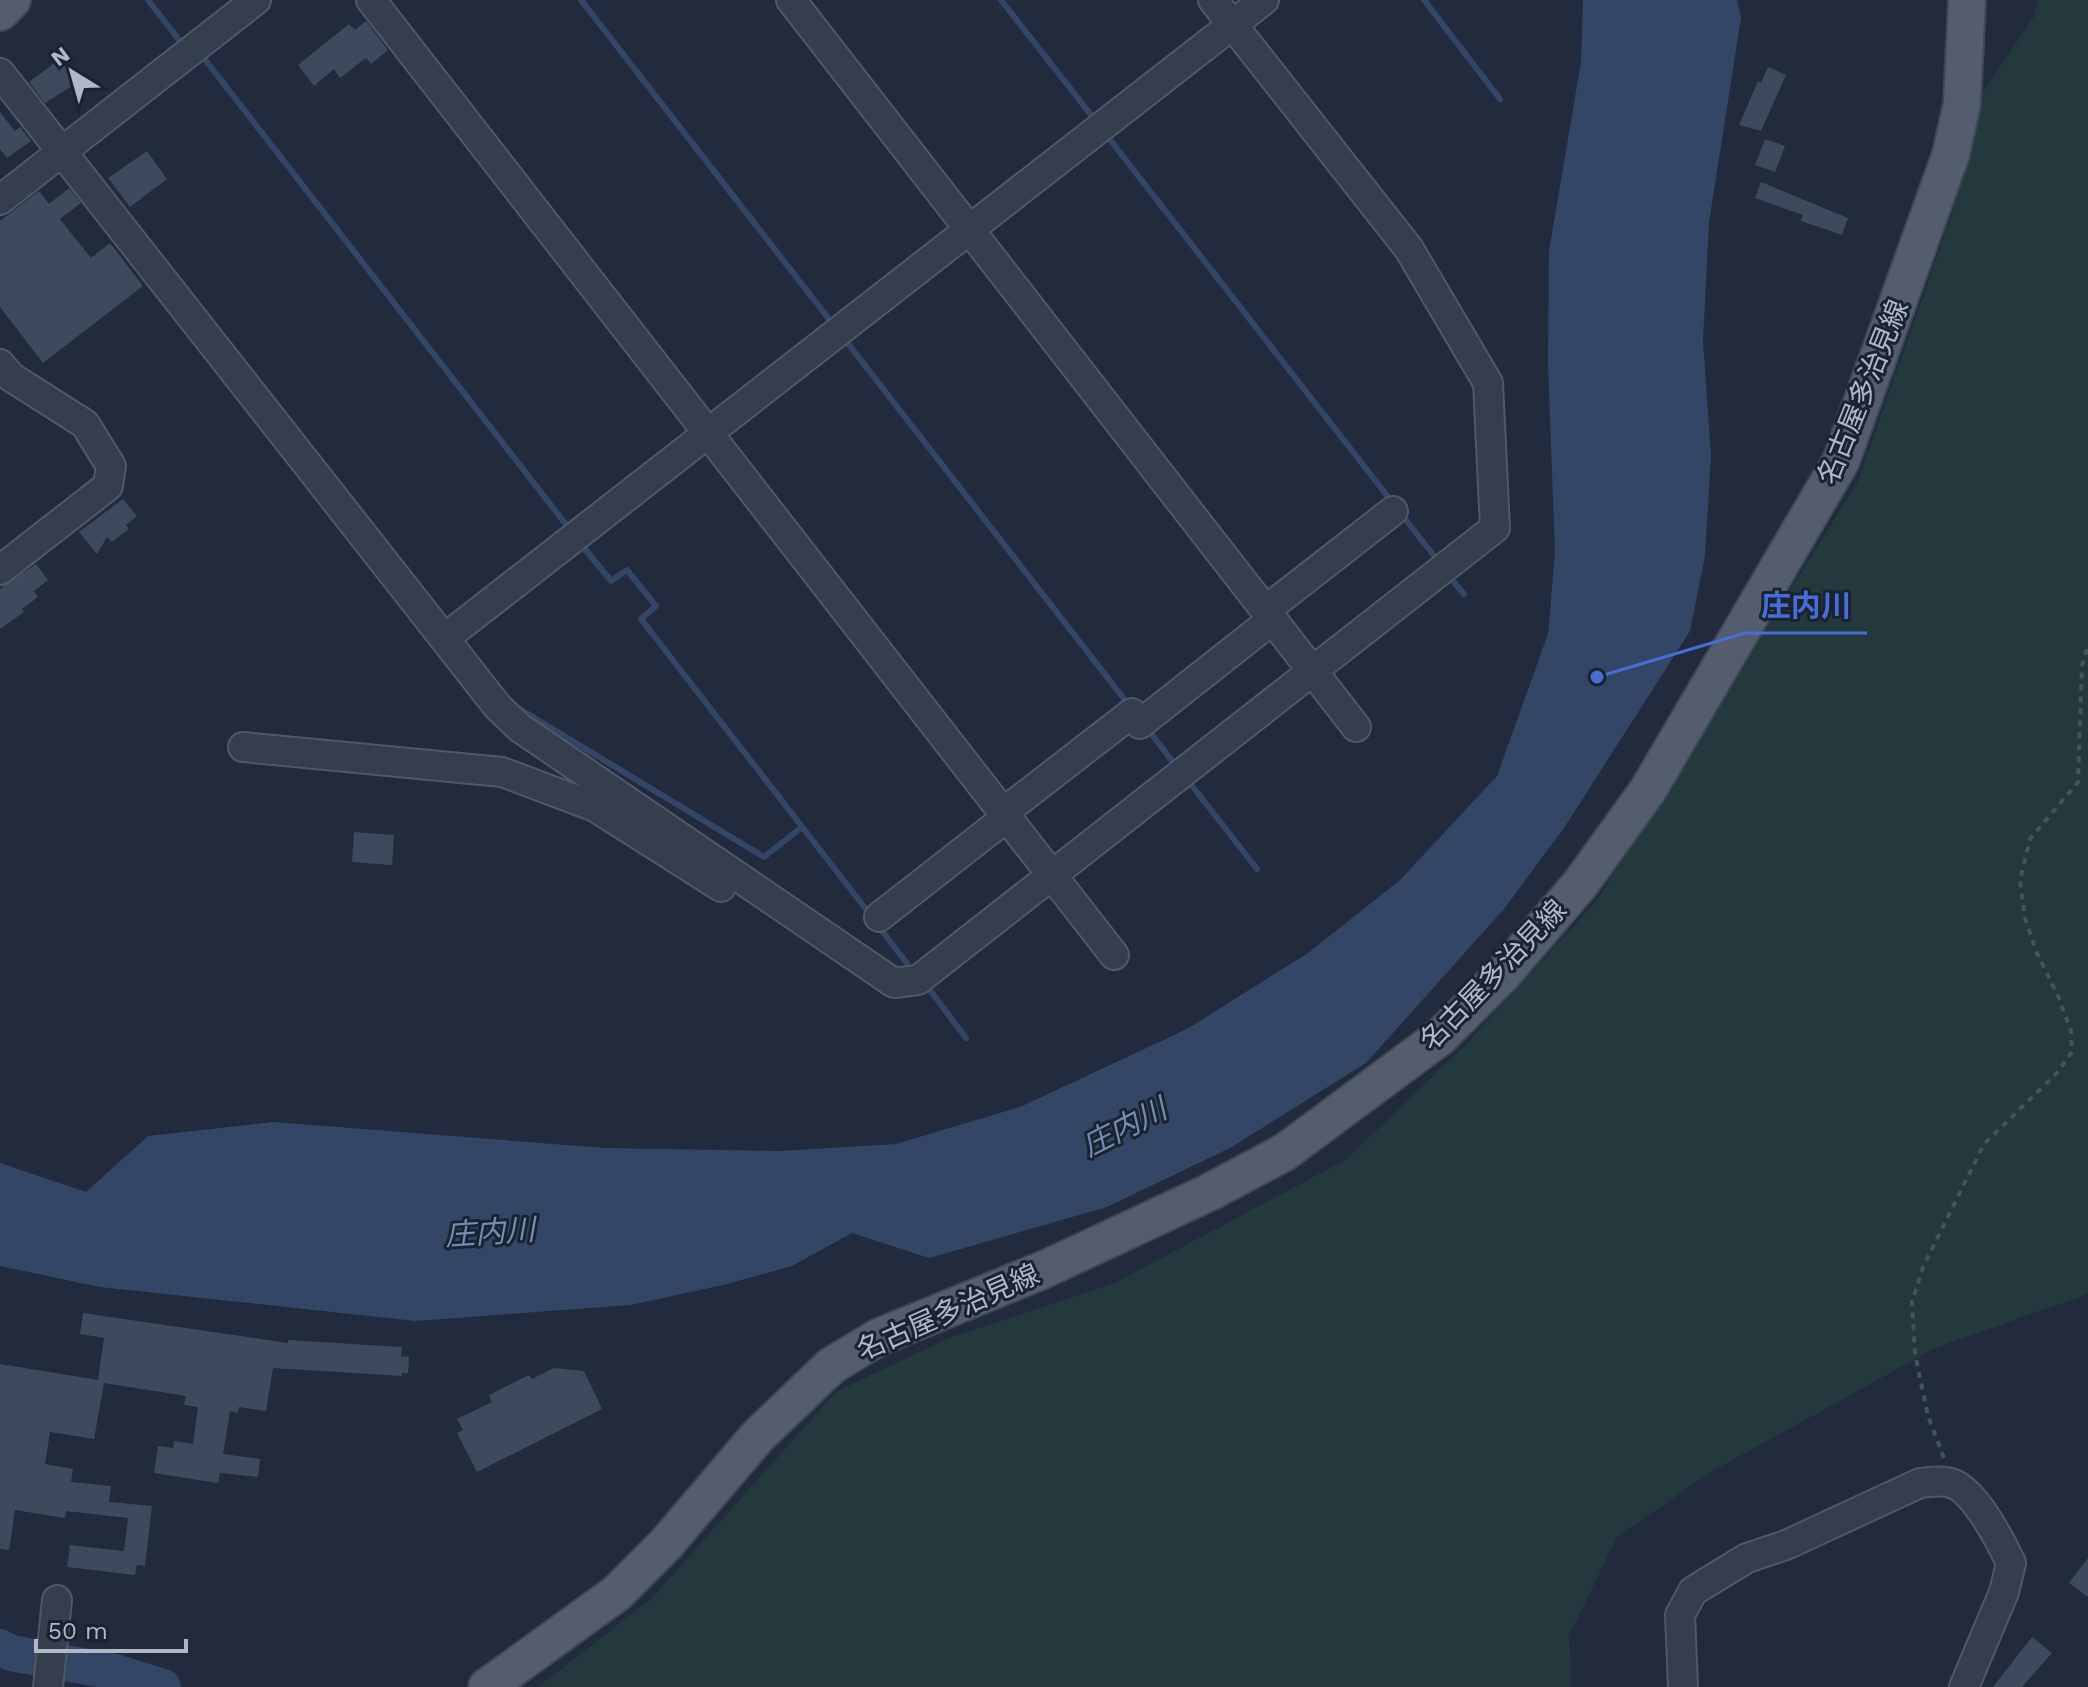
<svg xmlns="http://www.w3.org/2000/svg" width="2088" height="1687" viewBox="0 0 2088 1687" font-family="'Work Sans','Noto Sans JP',sans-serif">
<rect width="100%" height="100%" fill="#212b3d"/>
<!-- green -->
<path fill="#23393e" d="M2037 0H2088V1294L1935 1348 1711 1472 1617 1537 1569 1636 1571 1687H538L652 1598 836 1392 951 1337 1113 1284 1347 1159 1467 1043 1597 900 1858 481 1953 211 1980 97 2035 15Z"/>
<!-- water -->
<path fill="#344665" d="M1583 0H1737L1741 18 1709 222 1703 341 1711 456 1705 556 1690 631 1566 825 1504 909 1366 1063 1230 1148 1107 1207 929 1258 852 1233 792 1266 727 1284 631 1305 415 1321 100 1287 0 1266V1163L86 1192 148 1136 273 1122 605 1148 780 1151 896 1144 1020 1107 1187 1029 1308 953 1400 880 1497 776 1548 634 1555 553 1548 364 1549 251 1581 62Z"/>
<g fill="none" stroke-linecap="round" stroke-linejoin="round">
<!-- stream -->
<path stroke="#344665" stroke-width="6" d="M148 0 180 41 188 39
M581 0 832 323
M1001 0 1095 120
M1424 0 1500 99
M200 53 571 531
M1104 132 1392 502
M846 341 1128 704
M1401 514 1439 562
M580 543 611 581 627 570 656 606 641 619 872 917
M1448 575 1464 594
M518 708 764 857 802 827
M1147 728 1176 766
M1186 778 1257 869
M878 926 913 971
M926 985 966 1038"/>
<!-- river -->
<path stroke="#344665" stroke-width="36" d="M0 1647 11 1653 115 1672 163 1687"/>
</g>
<!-- building -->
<path fill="#3d495c" d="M366 21 388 50 371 64 366 58 340 78 334 69 314 86 298 65 349 24 355 30Z
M60 59 77 83 45 103 29 82Z
M1768 67 1786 75 1761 131 1739 125 1758 81 1761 83Z
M0 112 15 131 20 127 31 141 7 158 0 149Z
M1765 139 1785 146 1775 172 1755 165Z
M147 151 167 179 130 207 108 178Z
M1761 182 1848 218 1842 235 1801 221 1803 215 1755 198Z
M69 188 81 203 60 219 91 258 110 243 143 286 43 363 0 307V221L39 191 49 204Z
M123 499 137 516 126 525 129 529 112 542 107 537 97 554 79 532Z
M36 564 48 580 34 591 38 597 22 609 24 612 0 629V589Z
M354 832 394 835 392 865 352 862Z
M83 1313 288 1343V1340L402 1347 401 1357 409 1356 408 1373H402V1376L273 1368 266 1411 239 1407 238 1413 230 1411 223 1454 260 1459 258 1477 220 1473 218 1483 154 1473 158 1446 173 1448 174 1441 193 1444 198 1407 184 1405 186 1396 104 1383 94 1439 50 1432 45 1464 73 1469 71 1482 111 1486 109 1502 152 1506 145 1566 137 1565 135 1575 67 1567 70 1545 124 1551 128 1518 66 1511 65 1518 15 1510 9 1550 0 1549V1364L98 1380 104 1338 80 1334Z
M554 1368 584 1371 602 1409 477 1472 457 1433 463 1430 457 1419 492 1402 489 1395 529 1375 532 1379Z
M2088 1558V1597L2069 1583Z
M2032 1637 2052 1653 2022 1687H1993Z"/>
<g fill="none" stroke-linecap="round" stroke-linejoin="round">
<defs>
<path id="minor" d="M371 0 1114 955
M791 0 1356 727
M0 73 498 707 520 728 894 983 918 980 1495 528 1488 383 1409 249 1213 0
M0 200 256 0
M0 364 11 377 85 424 111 466 108 486 0 570
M1266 610 1393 511
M445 638 1264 0
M243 747 502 772 595 807 721 887
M1004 812 1132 713 1140 724 1273 619
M879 917 1007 817
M48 1687 57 1600
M1683 1687 1680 1615 1693 1591 1747 1558 1786 1545 1920 1483C1930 1482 1942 1480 1951 1483 1974 1489 2001 1542 2011 1563L2004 1592 1964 1687"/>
<path id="major" d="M0 12 12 0
M487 1687 617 1593 666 1544 757 1437 831 1366 879 1337 1043 1270 1210 1192 1285 1152 1440 1037 1503 974 1581 883 1648 790 1841 461 1951 154 1962 104 1967 0"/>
</defs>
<!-- minor casing -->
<use href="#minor" stroke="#505868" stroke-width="32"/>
<!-- major casing -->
<use href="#major" stroke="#3e4756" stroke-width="40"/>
<!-- path -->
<path stroke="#41565b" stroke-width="4" stroke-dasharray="6 6" stroke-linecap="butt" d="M1944 1458 1928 1416 1915 1354 1912 1302 1923 1267 1984 1144 2057 1073 2072 1052 2071 1031 2058 996 2036 951 2025 918 2020 880 2030 839 2078 782 2082 665 2088 646"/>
<!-- minor -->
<use href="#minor" stroke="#353e4d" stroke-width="28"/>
<!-- major -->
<use href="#major" stroke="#535d6d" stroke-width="36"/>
</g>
<g text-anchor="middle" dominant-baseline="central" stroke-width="6" stroke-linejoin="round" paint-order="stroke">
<!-- street labels -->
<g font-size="28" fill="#b0b8c8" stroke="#1a2331">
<text transform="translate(1863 392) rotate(-68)">名古屋多治見線</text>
<text transform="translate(1493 975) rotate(-46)">名古屋多治見線</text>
<text transform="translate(948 1312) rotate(-24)">名古屋多治見線</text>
</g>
<!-- water labels -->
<g font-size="30" font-style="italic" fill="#768db2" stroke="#1a2331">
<text transform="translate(1124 1127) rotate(-27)">庄内川</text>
<text transform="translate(490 1232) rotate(-4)">庄内川</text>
</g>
</g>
<!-- callouts -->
<path fill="none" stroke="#496ed3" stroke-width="3" d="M1597 677L1745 633H1867"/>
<circle fill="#496ed3" stroke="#1a2331" stroke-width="3" cx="1597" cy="677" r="8"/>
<g font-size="30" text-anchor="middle" font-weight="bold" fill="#496ed3" stroke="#1a2331" stroke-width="6" stroke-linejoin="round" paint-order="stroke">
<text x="1806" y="616">庄内川</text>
</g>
<!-- north arrow -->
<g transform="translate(72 72) rotate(323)" stroke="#1a2331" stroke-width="6" paint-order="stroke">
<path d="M0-6L14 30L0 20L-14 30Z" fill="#b0b8c8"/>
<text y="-12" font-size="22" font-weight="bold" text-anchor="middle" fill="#b0b8c8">N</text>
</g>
<!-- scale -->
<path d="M36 1639v12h150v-12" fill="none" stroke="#b0b8c8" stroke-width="4"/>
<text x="48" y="1639" font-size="24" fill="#b0b8c8" stroke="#1a2331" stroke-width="6" paint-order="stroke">50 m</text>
</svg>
